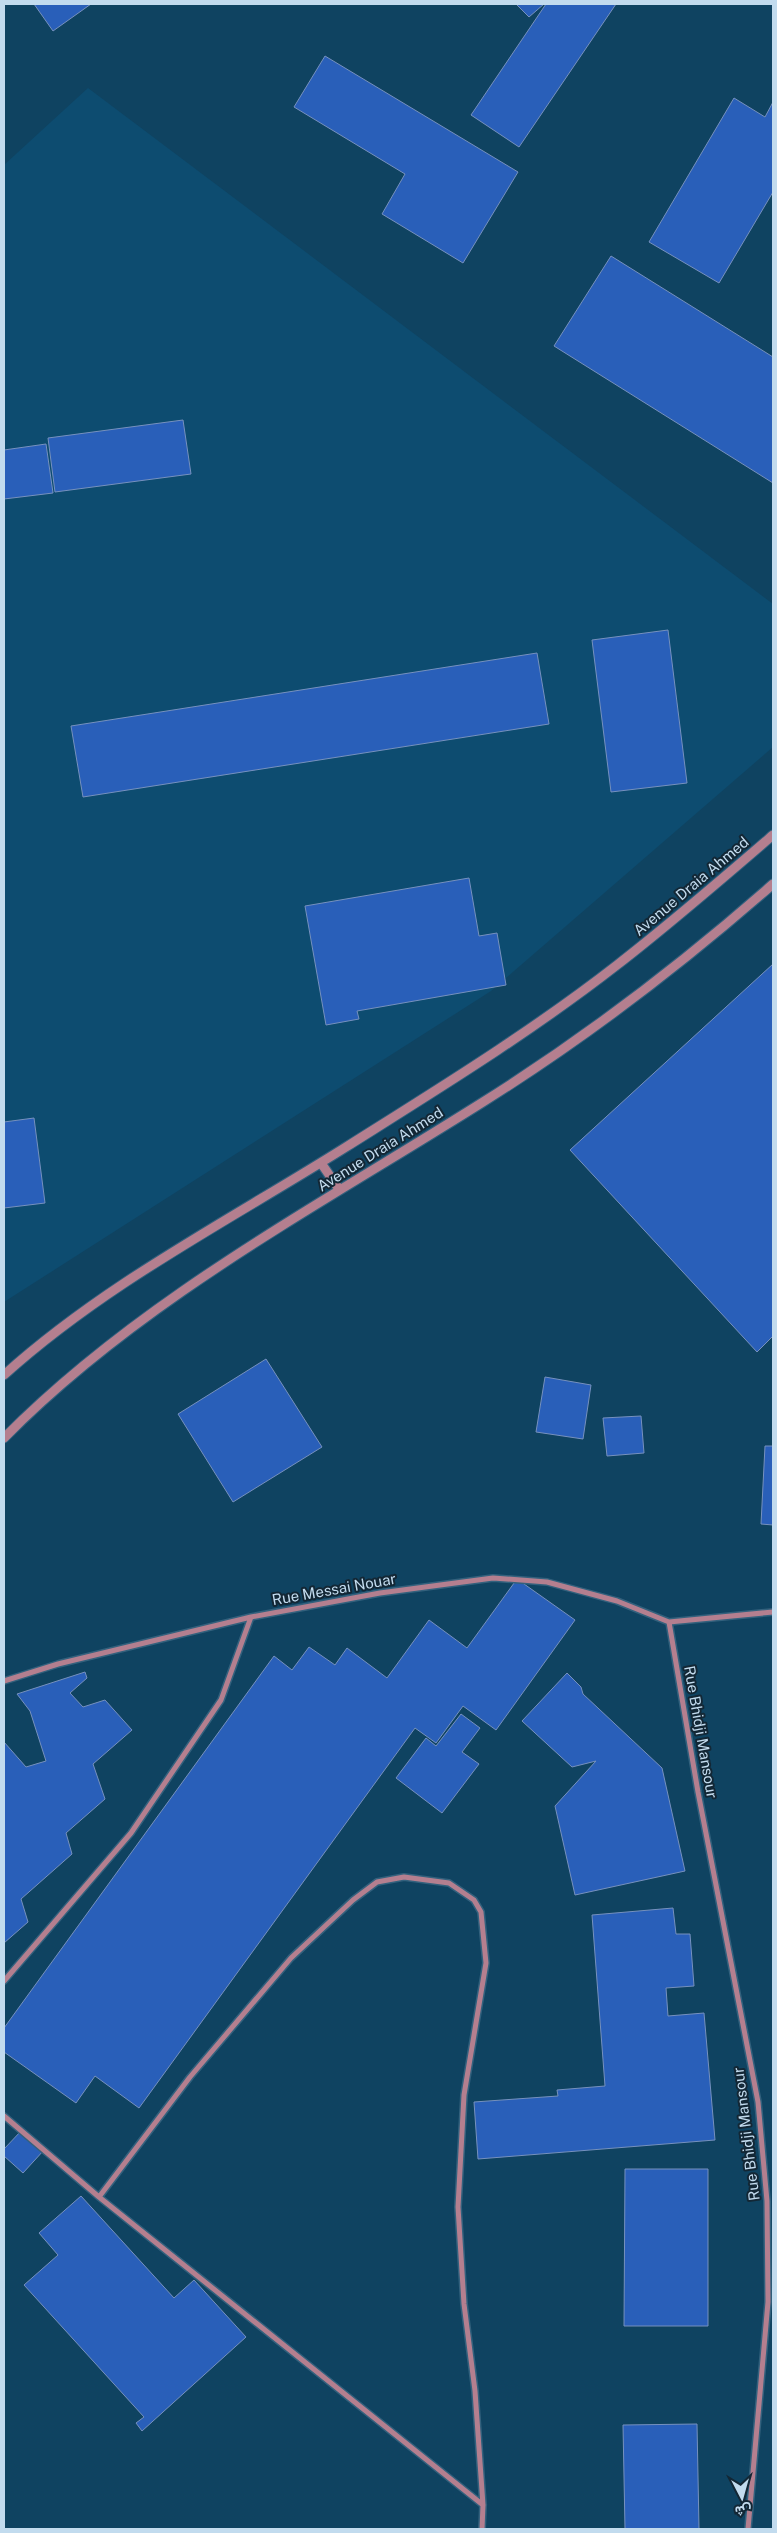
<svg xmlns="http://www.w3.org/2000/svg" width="777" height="2533" viewBox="0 0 777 2533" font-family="'Public Sans',Vazirmatn,sans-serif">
<rect width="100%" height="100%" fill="#0f4361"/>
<!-- built -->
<path fill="#0d4c70" d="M88 88 773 604V747L491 991 4 1302V165Z"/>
<!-- building -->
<path fill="#295fb9" stroke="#7691be" d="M34 4H91L53 31Z
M516 4H544L529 17Z
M546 4H616L519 147 471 115Z
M325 56 518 172 463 263 382 214 405 174 294 107Z
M734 98 765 117 773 102V192L719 283 649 242Z
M611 256 773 357V483L554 346Z
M183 420 191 474 55 492 48 438Z
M46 444 53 493 4 499V450Z
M668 630 687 783 611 792 592 640Z
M537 653 549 724 83 797 71 726Z
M469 878 479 936 497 933 506 985 357 1011 359 1019 326 1025 305 906Z
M773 964V1336L757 1352 570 1150Z
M34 1118 45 1203 4 1208V1122Z
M266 1359 322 1447 233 1502 178 1414Z
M545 1377 591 1385 583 1439 536 1432Z
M641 1416 644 1453 607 1456 603 1418Z
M765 1446H773V1525L761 1524Z
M517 1579 575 1620 496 1730 463 1706 436 1743 415 1728 139 2108 95 2076 76 2103 4 2052V2028L274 1656 292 1670 309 1647 335 1665 347 1648 387 1678 429 1620 467 1648Z
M85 1672 87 1678 70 1693 83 1707 105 1700 132 1730 93 1764 105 1799 66 1833 72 1854 21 1899 28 1922 4 1943V1742L26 1767 46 1761 30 1711 17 1694Z
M567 1673 581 1687 583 1694 662 1768 685 1871 575 1895 555 1806 596 1761 572 1767 522 1721Z
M461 1714 480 1728 462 1752 479 1764 442 1813 396 1778 426 1738 436 1746Z
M673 1908 676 1934H690L694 1986 666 1988 668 2016 704 2013 715 2140 478 2159 474 2102 558 2096 557 2090 605 2086 592 1915Z
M22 2130 44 2150 23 2173 4 2156V2149Z
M625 2169H708V2326H624Z
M81 2196 174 2298 194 2280 246 2337 142 2431 136 2423 144 2417 24 2285 58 2255 39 2233Z
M697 2424 699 2529H625L623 2425Z"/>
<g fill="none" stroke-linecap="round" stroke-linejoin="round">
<defs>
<path id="minor" d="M669 1622 698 1792 758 2102 767 2201 768 2302 748 2529
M4 1681 58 1664 251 1617 380 1593 493 1578 547 1582 617 1601 669 1622 773 1612
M4 1981 131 1833 221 1700 251 1617
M4 2116 99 2197 483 2505
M99 2197 190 2077 291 1958 353 1900 377 1882 404 1877 449 1883 474 1900 481 1912 486 1963 464 2095 458 2207 464 2304 475 2391 483 2505 482 2529"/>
<path id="tertiary" d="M321 1163 339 1189
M4 1375C106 1283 230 1220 346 1147 438 1089 531 1032 617 965 670 924 722 879 773 835
M4 1438C140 1300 320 1205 483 1102 585 1038 682 964 773 884"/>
</defs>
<!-- minor casing -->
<use href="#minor" stroke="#33617d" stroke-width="8"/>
<!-- tertiary casing -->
<use href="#tertiary" stroke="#33617d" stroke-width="11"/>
<!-- minor -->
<use href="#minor" stroke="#b47f8f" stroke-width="5"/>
<!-- tertiary -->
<use href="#tertiary" stroke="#b47f8f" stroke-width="9"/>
</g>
<g text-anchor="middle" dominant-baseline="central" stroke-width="4" stroke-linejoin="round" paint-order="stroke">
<!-- street labels -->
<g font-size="15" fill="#c2dbee" stroke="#132735">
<text transform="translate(691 886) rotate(-40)">Avenue Draia Ahmed</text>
<text transform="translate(380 1149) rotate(-32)">Avenue Draia Ahmed</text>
<text transform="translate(334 1589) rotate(-10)">Rue Messai Nouar</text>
<text transform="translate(701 1732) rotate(80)">Rue Bhidji Mansour</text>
<text transform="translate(746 2134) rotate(-97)">Rue Bhidji Mansour</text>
</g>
</g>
<!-- border -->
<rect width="777" height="2533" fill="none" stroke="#c2dbee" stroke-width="10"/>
<!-- north arrow -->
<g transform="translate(742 2498) rotate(174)" stroke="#132735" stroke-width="4" paint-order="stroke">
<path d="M0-4L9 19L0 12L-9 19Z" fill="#c2dbee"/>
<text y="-8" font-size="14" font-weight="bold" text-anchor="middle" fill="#c2dbee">ش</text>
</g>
</svg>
